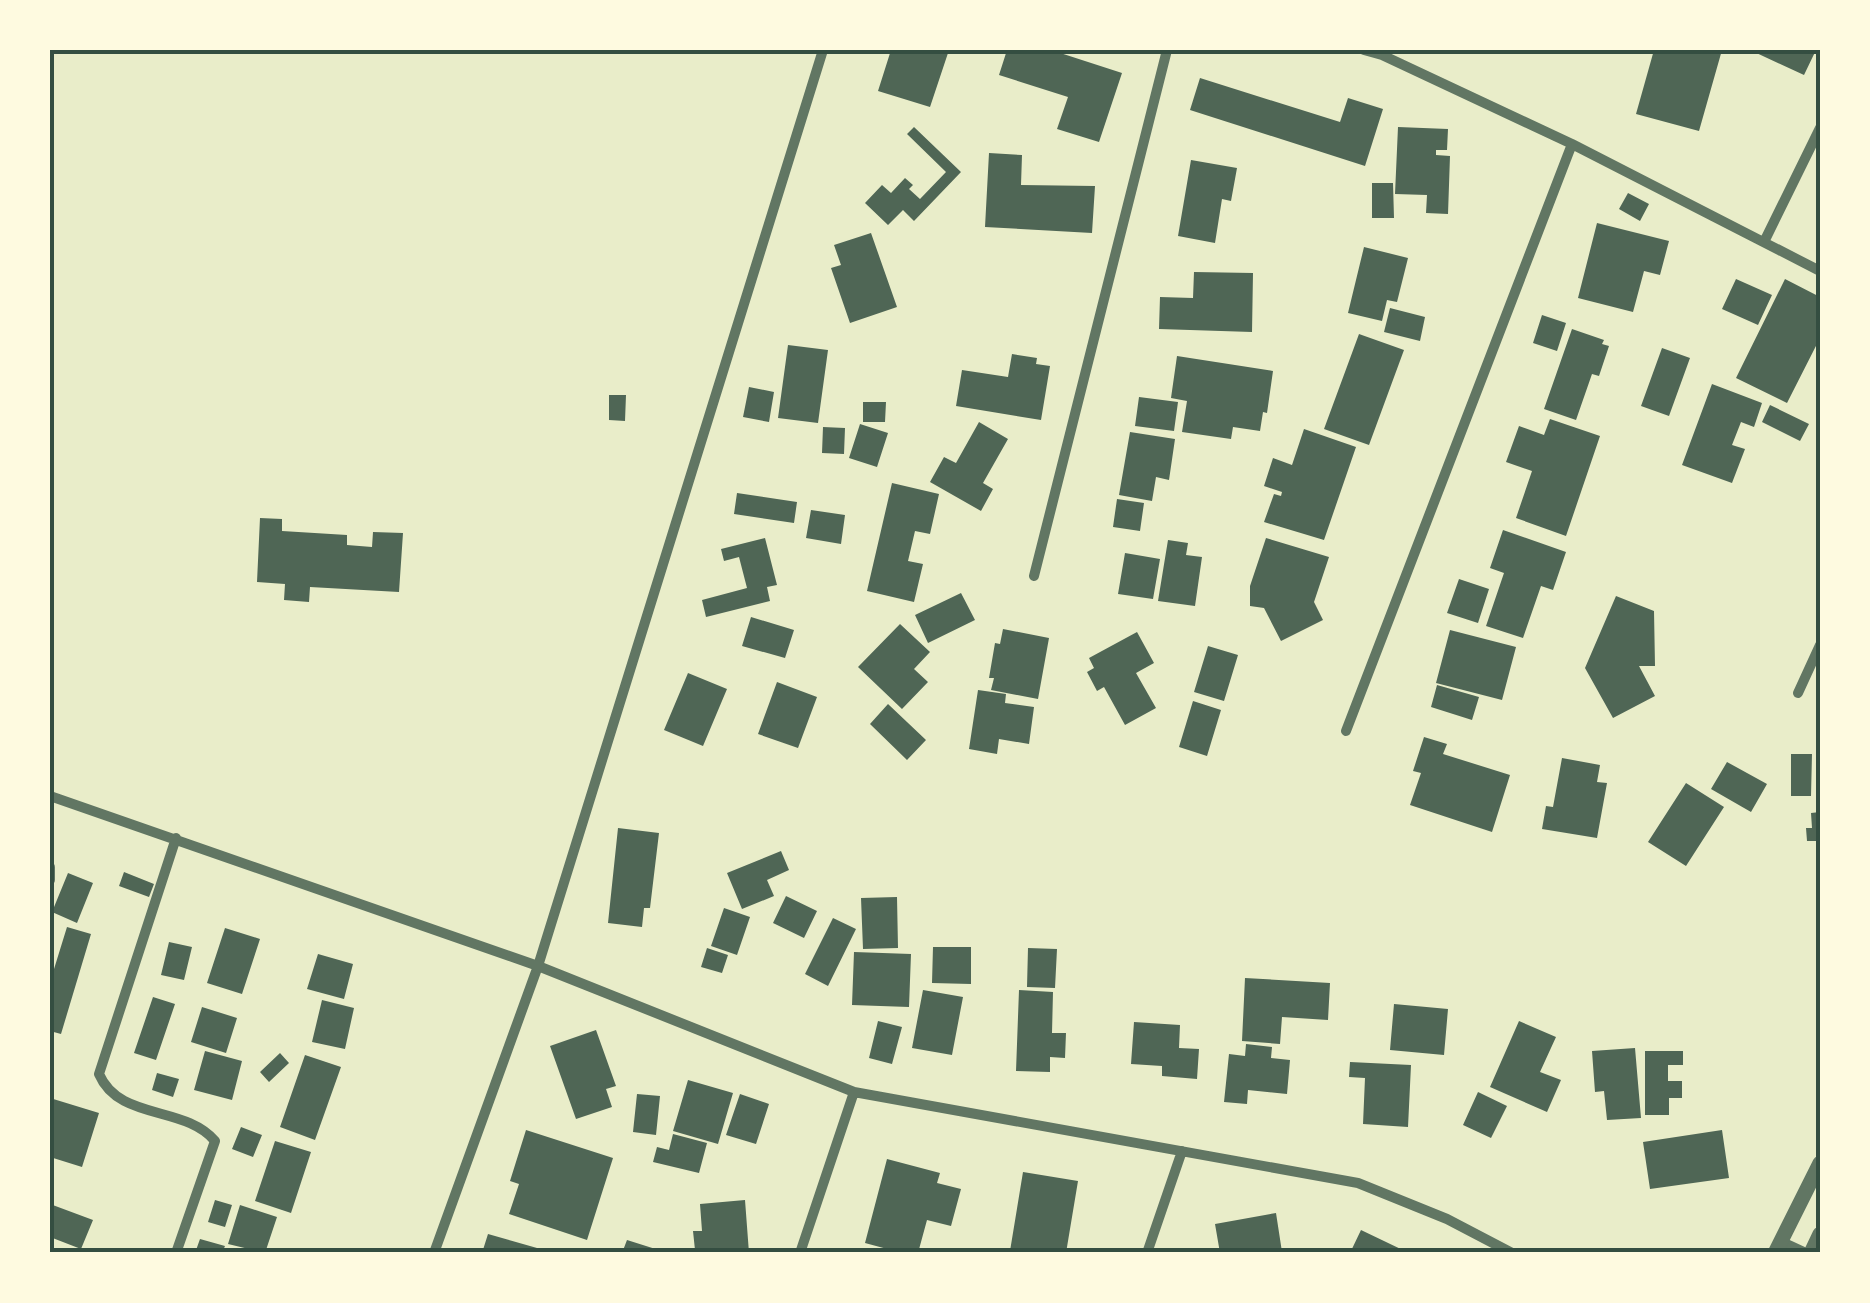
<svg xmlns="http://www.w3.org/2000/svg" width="1870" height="1303" viewBox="0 0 1870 1303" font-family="Spectral,serif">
<rect width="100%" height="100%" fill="#e9edc9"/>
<!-- building -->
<path fill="#4f6655" d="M891 50H949L930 107 878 91Z
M1007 50H1051L1122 73 1099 142 1057 129 1068 97 999 75Z
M1654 50H1722L1699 131 1636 114Z
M1750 50H1816L1804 75Z
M1200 78 1340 122 1348 98 1383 109 1365 166 1190 110Z
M914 127 961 172 914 221 903 210 888 225 865 203 882 185 891 193 905 178 913 185 909 189 920 199 946 172 907 134Z
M1398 127 1448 129 1447 150H1436V155L1450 156 1448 214 1426 213 1427 195 1395 194Z
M989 153 1022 155 1021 185 1095 186 1092 233 985 227Z
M1191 160 1237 168 1231 201 1222 199 1215 243 1178 236Z
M1372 183H1393L1394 218H1372Z
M1628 193 1649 204 1640 221 1619 209Z
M1597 223 1669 241 1660 275 1644 271 1633 312 1578 298Z
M871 233 897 307 850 323 831 268 841 265 834 245Z
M1364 247 1408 258 1397 302 1387 300 1382 321 1348 313Z
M1194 272 1253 273 1252 332 1159 329 1160 297 1193 298Z
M1736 279 1772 295 1758 325 1722 309Z
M1785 279 1820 297V338L1787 403 1736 378Z
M1390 308 1425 317 1420 341 1384 332Z
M1542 315 1566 323 1557 351 1533 343Z
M1572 329 1604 340 1602 344 1609 346 1599 376 1592 374 1576 420 1544 409Z
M1359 334 1404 350 1369 445 1324 429Z
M788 345 828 350 818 423 778 418Z
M1662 348 1690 358 1669 416 1641 406Z
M1012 354 1037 358 1036 364 1050 366 1041 420 956 406 962 370 1008 377Z
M1177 356 1273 371 1267 413 1263 412 1260 431 1233 427 1231 439 1182 432 1187 401 1171 398Z
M1712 384 1762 403 1754 427 1741 422 1732 445 1745 449 1732 483 1682 465Z
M749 387 774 392 769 422 743 417Z
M609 395H626L625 421 609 420Z
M1139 397 1178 402 1174 431 1135 426Z
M863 402H886L885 422H863Z
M1770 405 1809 424 1800 441 1762 422Z
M1550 419 1600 436 1566 536 1516 518 1532 471 1506 462 1519 426 1544 435Z
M979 422 1008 439 983 483 993 489 981 511 930 482 944 457 956 463Z
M860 424 888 433 877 467 849 458Z
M823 427 845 428 844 454 822 453Z
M1304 429 1356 447 1324 540 1264 522 1274 494 1281 496 1282 492 1264 486 1273 458 1292 465Z
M1130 432 1175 439 1169 480 1156 477 1152 501 1119 495Z
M892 483 939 494 930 534 915 531 908 561 923 564 914 602 867 591Z
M737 493 797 502 794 523 734 514Z
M1117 499 1144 503 1140 531 1113 527Z
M811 510 845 515 841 544 806 538Z
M260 518 282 519V531L347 535V545L372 547 373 532 403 533 399 592 310 587 309 602 284 600 285 584 257 582Z
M1503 530 1566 552 1553 590 1541 586 1523 638 1486 626 1504 573 1490 568Z
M765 538 777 585 767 587 770 601 706 617 702 600 747 588 739 557 724 561 721 549Z
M1266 538 1329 557 1314 602 1323 620 1281 641 1264 608 1250 606V586Z
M1168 540 1188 543 1186 555 1202 557 1195 606 1158 601Z
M1125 553 1160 559 1153 599 1118 594Z
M1459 579 1489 589 1478 623 1447 613Z
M961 593 975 620 928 643 915 615Z
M1616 596 1654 611 1655 666H1639L1655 696 1613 718 1585 668Z
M751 617 794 630 785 658 742 646Z
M900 624 930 652 914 669 928 682 902 709 858 667Z
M1003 629 1049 638 1038 699 991 690 994 678H989L995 643 1000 644Z
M1450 630 1516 647 1502 700 1436 683Z
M1137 632 1154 663 1136 673 1156 708 1125 725 1104 687 1097 691 1087 672 1094 668 1089 658Z
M1208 646 1238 655 1224 701 1194 692Z
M688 673 727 689 703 746 664 730Z
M777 682 817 697 798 748 758 734Z
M1437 685 1479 697 1472 720 1431 707Z
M978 690 1006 694 1005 703 1034 707 1029 744 999 739 997 754 969 749Z
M1193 701 1221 710 1207 756 1179 747Z
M888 704 926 740 907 760 870 724Z
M1424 737 1447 744 1443 754 1510 775 1492 832 1410 805 1421 773 1413 771Z
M1791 754H1812L1811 796H1791Z
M1562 758 1600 765 1597 782 1607 783 1597 838 1542 829 1546 806 1553 807Z
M1727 762 1767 784 1751 812 1711 789Z
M1686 783 1724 807 1686 866 1648 842Z
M1820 812V859H1817L1816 841H1807L1806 828H1812L1811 813Z
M618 828 659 833 650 908H644L642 927 608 923Z
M781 851 789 870 767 880 774 896 742 909 727 873Z
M124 872 154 884 149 897 119 886Z
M68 873 93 883 77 923 52 912Z
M786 896 817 911 804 938 773 923Z
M897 897 898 948 863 949 861 898Z
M724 908 750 917 737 955 711 946Z
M833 918 856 929 828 986 805 974Z
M67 927 91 934 61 1034 50 1031V982Z
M225 928 260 939 242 994 207 983Z
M169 942 192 947 184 980 161 975Z
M933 947H971V984L932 983Z
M707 948 728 955 722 973 701 967Z
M1028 948 1057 949 1055 988 1027 987Z
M854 952 911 954 909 1007 852 1005Z
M318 954 353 964 344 999 307 989Z
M1245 978 1330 983 1328 1020 1282 1017 1280 1044 1242 1041Z
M923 990 963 997 952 1055 912 1048Z
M1019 990 1053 992 1052 1033H1066L1065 1058 1050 1057V1072L1016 1071Z
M153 997 175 1004 156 1060 134 1053Z
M322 1000 354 1008 345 1049 312 1042Z
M1394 1004 1448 1009 1444 1055 1390 1050Z
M202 1007 237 1018 226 1053 191 1042Z
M878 1021 902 1027 892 1064 869 1058Z
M1519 1021 1556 1037 1540 1072 1561 1080 1547 1112 1490 1087Z
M1134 1022 1180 1025 1179 1048 1199 1049 1197 1079 1162 1076V1066L1131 1064Z
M596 1030 616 1086 606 1089 612 1107 576 1119 550 1046Z
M1246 1044 1272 1047 1271 1058 1290 1060 1287 1094 1248 1090 1247 1104 1224 1102 1229 1054 1245 1056Z
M1635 1048 1641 1118 1607 1120 1604 1091 1595 1092 1592 1051Z
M205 1051 242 1061 232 1100 194 1090Z
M1645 1051H1683V1065H1668V1081H1682V1098H1669V1115H1645Z
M280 1053 289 1063 269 1082 260 1072Z
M305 1055 341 1067 315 1140 280 1127Z
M1350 1062 1411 1065 1408 1127 1363 1124 1365 1078 1349 1077Z
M157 1073 179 1079 173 1097 152 1090Z
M688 1080 733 1093 718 1144 673 1131Z
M1478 1092 1507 1106 1491 1138 1463 1125Z
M637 1094 660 1096 656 1135 633 1132Z
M740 1094 769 1104 756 1144 726 1135Z
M50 1098 99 1113 82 1167 50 1157Z
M241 1127 262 1135 253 1157 232 1149Z
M526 1130 613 1158 587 1240 509 1214 519 1184 510 1181Z
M1722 1130 1729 1178 1650 1189 1643 1142Z
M673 1134 707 1143 699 1173 653 1162 657 1147 669 1150Z
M275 1141 311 1152 291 1213 255 1201Z
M887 1159 940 1173 937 1183 961 1189 951 1226 927 1220 918 1253H902L865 1243Z
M1023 1172 1078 1181 1066 1253 1010 1251Z
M215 1200 232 1205 225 1227 208 1222Z
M745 1200 749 1253 695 1250 693 1231H702L700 1204Z
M50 1204 93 1220 81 1249 50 1237Z
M240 1205 277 1217 265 1253 228 1244Z
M1276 1213 1282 1252 1220 1253 1215 1224Z
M1361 1230 1409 1253H1350Z
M488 1234 537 1248 536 1253H482Z
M200 1239 225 1246 222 1253H195Z
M627 1240 665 1252 664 1253H622Z"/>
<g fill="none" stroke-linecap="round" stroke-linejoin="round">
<!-- minor -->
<path stroke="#617663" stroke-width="10" d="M1364 50 1382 55 1572 144 1820 271
M1764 242 1820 128
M1034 576 1167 50
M1798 693 1820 645
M1346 731 1572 144
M50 796 538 966 854 1092 1358 1183 1447 1219 1512 1253
M50 867V880
M1780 1241 1806 1253
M176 1253 215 1141C185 1105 119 1121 99 1074L176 838
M434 1253 538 966 823 50
M800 1253 854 1092
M1147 1253 1182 1151"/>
<!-- tertiary -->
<path stroke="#617663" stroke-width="15" d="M1775 1253 1820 1163
M1811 1253 1820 1234"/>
</g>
<!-- border -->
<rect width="1870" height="1303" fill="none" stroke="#fefae0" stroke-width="105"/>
<rect x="52" y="52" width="1766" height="1198" fill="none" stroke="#344e41" stroke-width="4"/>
</svg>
